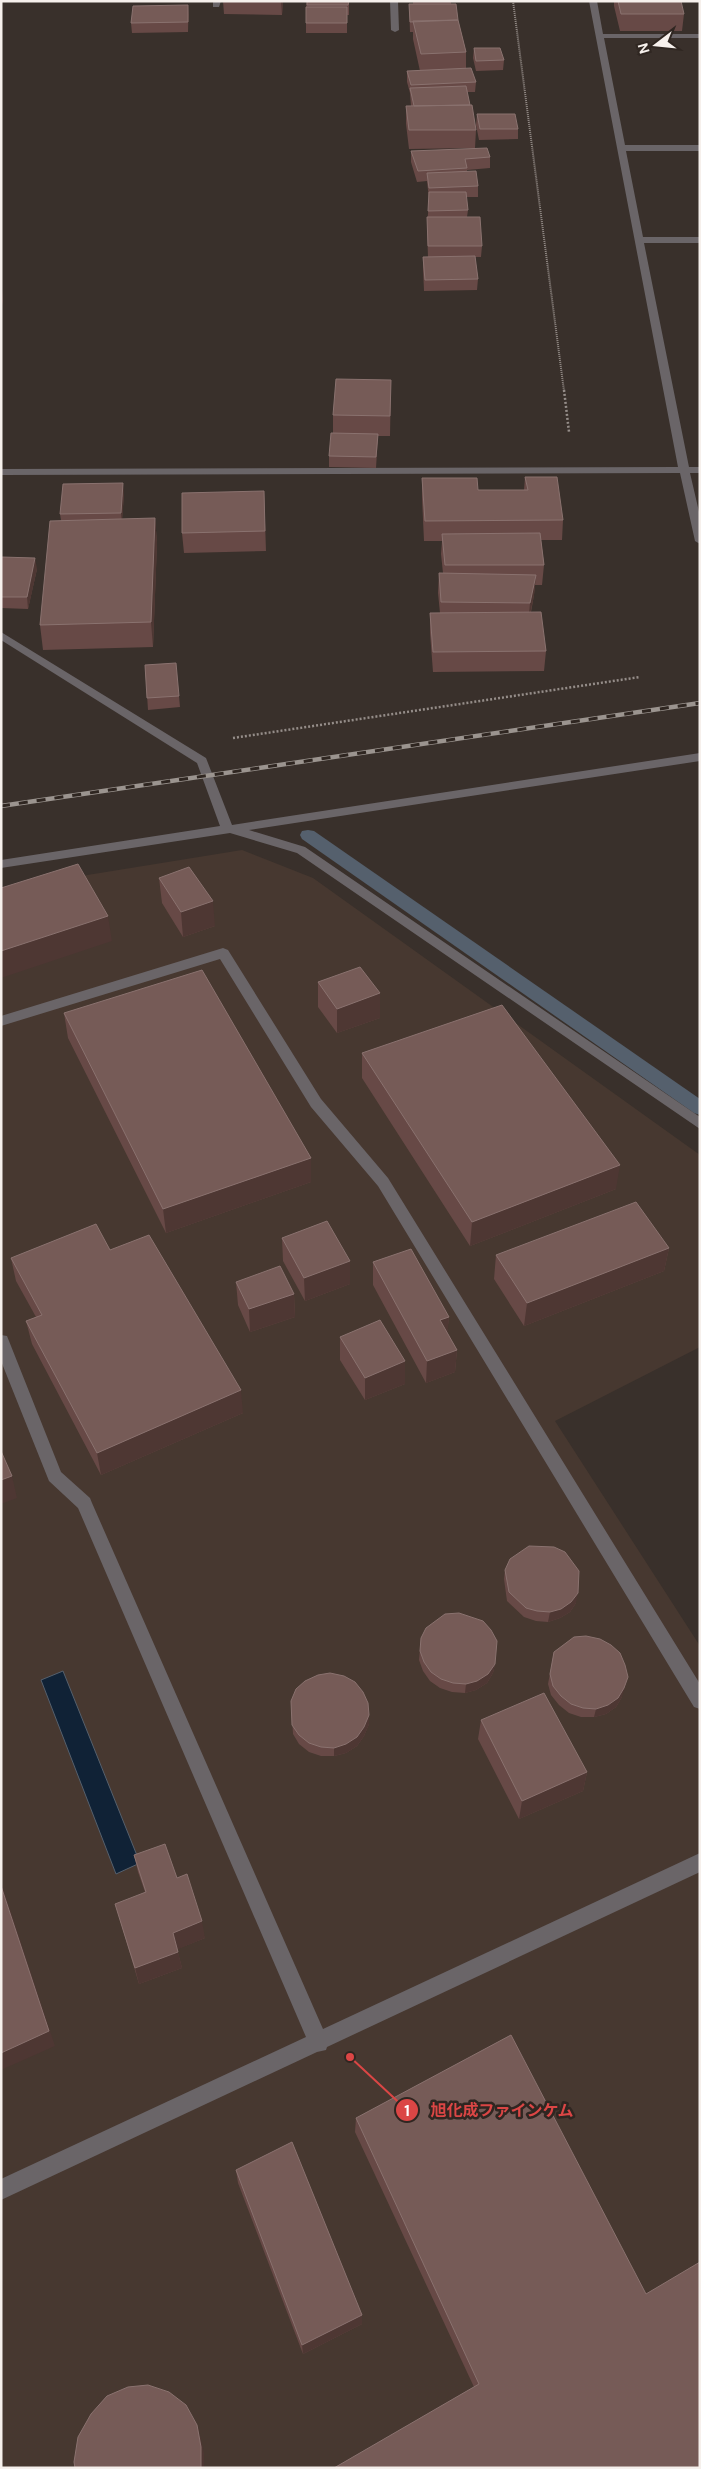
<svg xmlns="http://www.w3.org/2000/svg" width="701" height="2469" viewBox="0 0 701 2469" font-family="'DM Sans','Noto Sans JP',sans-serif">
<rect width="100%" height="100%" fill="#39302b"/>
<!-- built -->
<path fill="#473830" d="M242 850 313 878 700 1155V1347L555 1421 700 1646V2468H1V889Z"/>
<!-- water -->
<path fill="#102236" stroke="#55606d" d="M63 1671 140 1863 116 1874 41 1680Z"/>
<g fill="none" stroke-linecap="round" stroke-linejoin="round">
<!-- stream -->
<path fill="#55606d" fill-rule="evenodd" d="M308 830 314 831 700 1099V1115L694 1113 302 839 300 835 302 831Z"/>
<!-- path-far1 -->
<path stroke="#958d89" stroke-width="2" stroke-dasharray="1 1" stroke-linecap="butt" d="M513 1 564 391"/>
<!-- path -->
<path stroke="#958d89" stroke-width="2.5" stroke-dasharray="2 2" stroke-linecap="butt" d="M564 390 569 432
M233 738 640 677"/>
<!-- minor -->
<path fill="#6a6568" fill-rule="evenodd" d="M213 1H221L219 7H213Z
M390 1H398L399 30 395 32 391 30Z
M589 1H597L603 34H700V38H604L625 145H700V151H626L643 237H700V243H644L689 467H700V473H690L700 516V544L695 541 680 473 1 475V469L678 467Z
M1 632 206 758 232 825 700 753V761L249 830 305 847 700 1117V1129L297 853 230 833 1 868V860L220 826 197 763 1 640Z
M223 948 228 950 321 1099 388 1178 700 1684V1709L694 1707 378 1186 311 1107 220 959 1 1026V1016Z
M1 1335 7 1336 9 1341 61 1472 90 1498 92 1503 323 2029 700 1853V1872L327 2047 326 2050 317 2052 1 2200V2179L306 2037 78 1508 49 1481 1 1361Z"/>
<defs>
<path id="rail" d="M1 806 700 703"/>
</defs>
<!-- rail casing -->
<use href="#rail" stroke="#9b948f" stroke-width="4.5"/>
<!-- rail -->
<use href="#rail" stroke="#2f2621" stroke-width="3" stroke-dasharray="9" stroke-linecap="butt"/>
</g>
<!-- wall -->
<path fill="#674946" d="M223 1H283L282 15 224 14Z
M307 1H349V15H347V33H306V7Z
M413 1H451V4L458 20 466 52V68L476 82 475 92H467L476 130 475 148 409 149 406 124V106H411L410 93 407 82V71H420L413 39V32H410L409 4H413Z
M614 1H618L684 14 682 31H620L614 6Z
M188 5V32L132 33 131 23Z
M474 48 504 60 503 70 476 71 473 58Z
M477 114 518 129V139L479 140 476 125Z
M411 151 490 157V168L467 170V171L478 186V197H466L468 210 467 217 482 246 481 257H475L478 279 477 290 424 291 423 268V257H428L427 228 429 199 427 181 417 182 411 162Z
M391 380 390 436H378L376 468 329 467V456L333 433V415Z
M525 477 563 520 562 540H541L544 565 542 585H535L534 595 531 612 546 651 544 671 433 672 430 633V613H440L438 593 439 573H443L441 554 442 541H424L422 498V478L478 490H524Z
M264 491 266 551 184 553 182 533Z
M124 494 122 519 155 518 157 543 153 647 43 650 40 625 61 520 60 514Z
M1 557 37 569 28 609 1 608Z
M145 665 179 696 180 707 148 710Z
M159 878 215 926 183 937 162 903Z
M318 982 380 1018 337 1033 318 1007Z
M64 1013 311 1182 166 1233 68 1038Z
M362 1053 616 1189 470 1246 362 1078Z
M282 1238 350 1284 305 1301 283 1261Z
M669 1248 664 1271 524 1326 494 1279 496 1255Z
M110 1250 243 1413 101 1475 32 1344 26 1321 36 1317 16 1281 11 1258Z
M373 1262 449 1317 447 1333 457 1350 455 1372 426 1383 373 1285Z
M236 1282 294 1294 295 1317 250 1332 238 1305Z
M340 1337 405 1384 365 1400 340 1360Z
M505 1570 576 1603 570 1612 560 1618 548 1622 536 1621 524 1617 507 1601 504 1579Z
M421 1638 495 1664 493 1673 487 1683 476 1690 465 1693 452 1692 440 1688 430 1681 423 1671 419 1660Z
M554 1652 622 1697 616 1707 606 1714 594 1717H581L569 1713 559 1705 551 1695 548 1684Z
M291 1701 369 1715V1724L364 1736 357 1746 346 1753 334 1756H321L309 1752 299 1744 293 1734Z
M481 1720 587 1772 583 1791 519 1819 478 1739Z
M134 1855 177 1878 205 1938 177 1949 182 1968 139 1984 120 1920 145 1892 138 1872Z
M356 2118 646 2294 700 2468 474 2387 355 2132Z
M236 2170 362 2324 303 2354 238 2183Z"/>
<!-- shaded-wall -->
<path fill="#4e3733" d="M281 1H283L282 15Z
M188 5 189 15 188 32Z
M2 290 3 301 1 310V293Z
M123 483 124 494 122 525 121 513Z
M155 518 157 543 153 647 151 622Z
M35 558 37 569 28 609 27 597Z
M536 575 534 595 528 624 530 603Z
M213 901 215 926 183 937 181 912Z
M108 916 112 941 1 978V951Z
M380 993V1018L337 1033V1009Z
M311 1158V1182L166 1233 163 1209Z
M620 1165 616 1189 470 1246 472 1222Z
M669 1248 664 1271 524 1326 527 1303Z
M350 1261V1284L305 1301 304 1278Z
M294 1294 295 1317 250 1332 249 1309Z
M449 1317 447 1340 440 1320Z
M457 1350 455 1372 426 1383 427 1361Z
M405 1361V1384L365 1400V1378Z
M241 1390 243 1413 101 1475 97 1453Z
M12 1476 17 1498 1 1504V1480Z
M578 1593 576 1603 570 1612 560 1618 548 1622 550 1612Z
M495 1664 493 1673 487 1683 476 1690 465 1693 466 1684Z
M628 1677 622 1697 616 1707 606 1714 594 1717 596 1709Z
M369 1715V1724L364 1736 357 1746 346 1753 334 1756V1748Z
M587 1772 583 1791 519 1819 522 1801Z
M1 1882 55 2046 1 2070Z
M202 1921 205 1938 176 1950 173 1933Z
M178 1952 182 1968 139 1984 135 1968Z
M362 2315V2324L303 2354 302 2345Z
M197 2425 199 2431 204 2453V2468H201Z"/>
<!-- building -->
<path fill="#765b57" stroke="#8a726f" d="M307 1H349L348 5H307Z
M618 1H681L684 14H621Z
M409 4H456L458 20 410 22Z
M188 5V22L131 23 133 6Z
M306 7H347V23H306Z
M458 20 466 52 421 54 413 21Z
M474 48H500L504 60 476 61Z
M471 68 476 82 411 85 407 71Z
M466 86 470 105 414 106 410 88Z
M472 105 476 130H409L406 106Z
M477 114H515L518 129H480Z
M487 148 490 157 465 159 467 168 418 171 411 151Z
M476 171 478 186 429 188 427 173Z
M429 192H466L468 210 428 211Z
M427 217H480L482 246H428Z
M475 256 478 279 425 280 423 257Z
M336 379 391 380 390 416 333 415Z
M331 433 378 434 376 457 329 456Z
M525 477H557L563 520 425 521 422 478H477L478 490H528Z
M123 483 121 513 60 514 63 484Z
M264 491 265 531 182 533V493Z
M155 518 151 622 40 625 50 521Z
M540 533 544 565H445L442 534Z
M1 557 35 558 27 597H1Z
M439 573 536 575 530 603 441 602Z
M541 612 546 651 433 652 430 613Z
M176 663 179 696 147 698 145 665Z
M78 864 108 916 1 951V888Z
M189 867 213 901 181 912 159 878Z
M360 967 380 993 337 1009 318 982Z
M202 970 311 1158 163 1209 64 1013Z
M502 1005 620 1165 472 1222 362 1053Z
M636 1202 669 1248 527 1303 496 1255Z
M327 1221 350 1261 304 1278 282 1238Z
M96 1224 110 1250 149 1235 241 1390 97 1453 26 1321 42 1315 11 1258Z
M411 1249 449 1317 440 1320 457 1350 427 1361 373 1262Z
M280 1266 294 1294 249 1309 236 1282Z
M380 1320 405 1361 365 1378 340 1337Z
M1 1451 12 1476 1 1480Z
M529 1546 554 1547 565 1552 579 1571 578 1593 571 1602 561 1609 550 1612 537 1611 526 1608 509 1592 505 1570 510 1559Z
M459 1613 483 1621 491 1630 497 1641 495 1664 488 1674 477 1681 466 1684 453 1683 441 1679 431 1672 424 1662 420 1651 421 1638 426 1628 445 1614Z
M586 1636 600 1639 611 1645 620 1653 625 1665 628 1677 624 1688 618 1698 608 1705 596 1709 583 1708 571 1704 561 1696 553 1686 550 1674 554 1652 574 1637Z
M330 1673 344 1676 355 1682 363 1692 368 1703 369 1715 364 1727 357 1737 346 1744 334 1748 321 1747 309 1743 299 1735 292 1725 291 1701 296 1689 305 1681 318 1675Z
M544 1693 587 1772 522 1801 481 1720Z
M165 1844 177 1878 187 1874 202 1921 173 1933 178 1952 135 1968 115 1904 146 1892 134 1855Z
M1 1886 49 2031 1 2053Z
M511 2035 646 2294 700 2262V2468H334L479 2384 356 2118Z
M292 2142 362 2315 302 2345 236 2170Z
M148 2385 169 2392 186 2405 197 2425 201 2447V2468H75L74 2462 78 2437 91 2414 107 2396 128 2387Z"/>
<!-- callouts -->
<path fill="none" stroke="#db4645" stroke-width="2" d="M350 2057L407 2110"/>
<g fill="#db4645" stroke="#2f2621" stroke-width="2">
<circle cx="350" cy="2057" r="5"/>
<circle cx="407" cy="2110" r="12"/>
</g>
<g font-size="15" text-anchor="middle" font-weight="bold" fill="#fff">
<text x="407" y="2116">1</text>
</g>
<g font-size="16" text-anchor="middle" font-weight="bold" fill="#db4645" stroke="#2f2621" stroke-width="5" stroke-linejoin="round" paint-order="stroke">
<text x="502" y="2116">旭化成ファインケム</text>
</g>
<!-- border -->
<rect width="701" height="2469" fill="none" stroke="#f6f0ec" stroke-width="5"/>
<!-- north arrow -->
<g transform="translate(656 45) rotate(254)" stroke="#2f2621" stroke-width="4" paint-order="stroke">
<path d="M0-4L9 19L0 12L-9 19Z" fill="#f6f0ec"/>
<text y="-8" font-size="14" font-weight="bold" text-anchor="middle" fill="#f6f0ec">N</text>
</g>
</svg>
